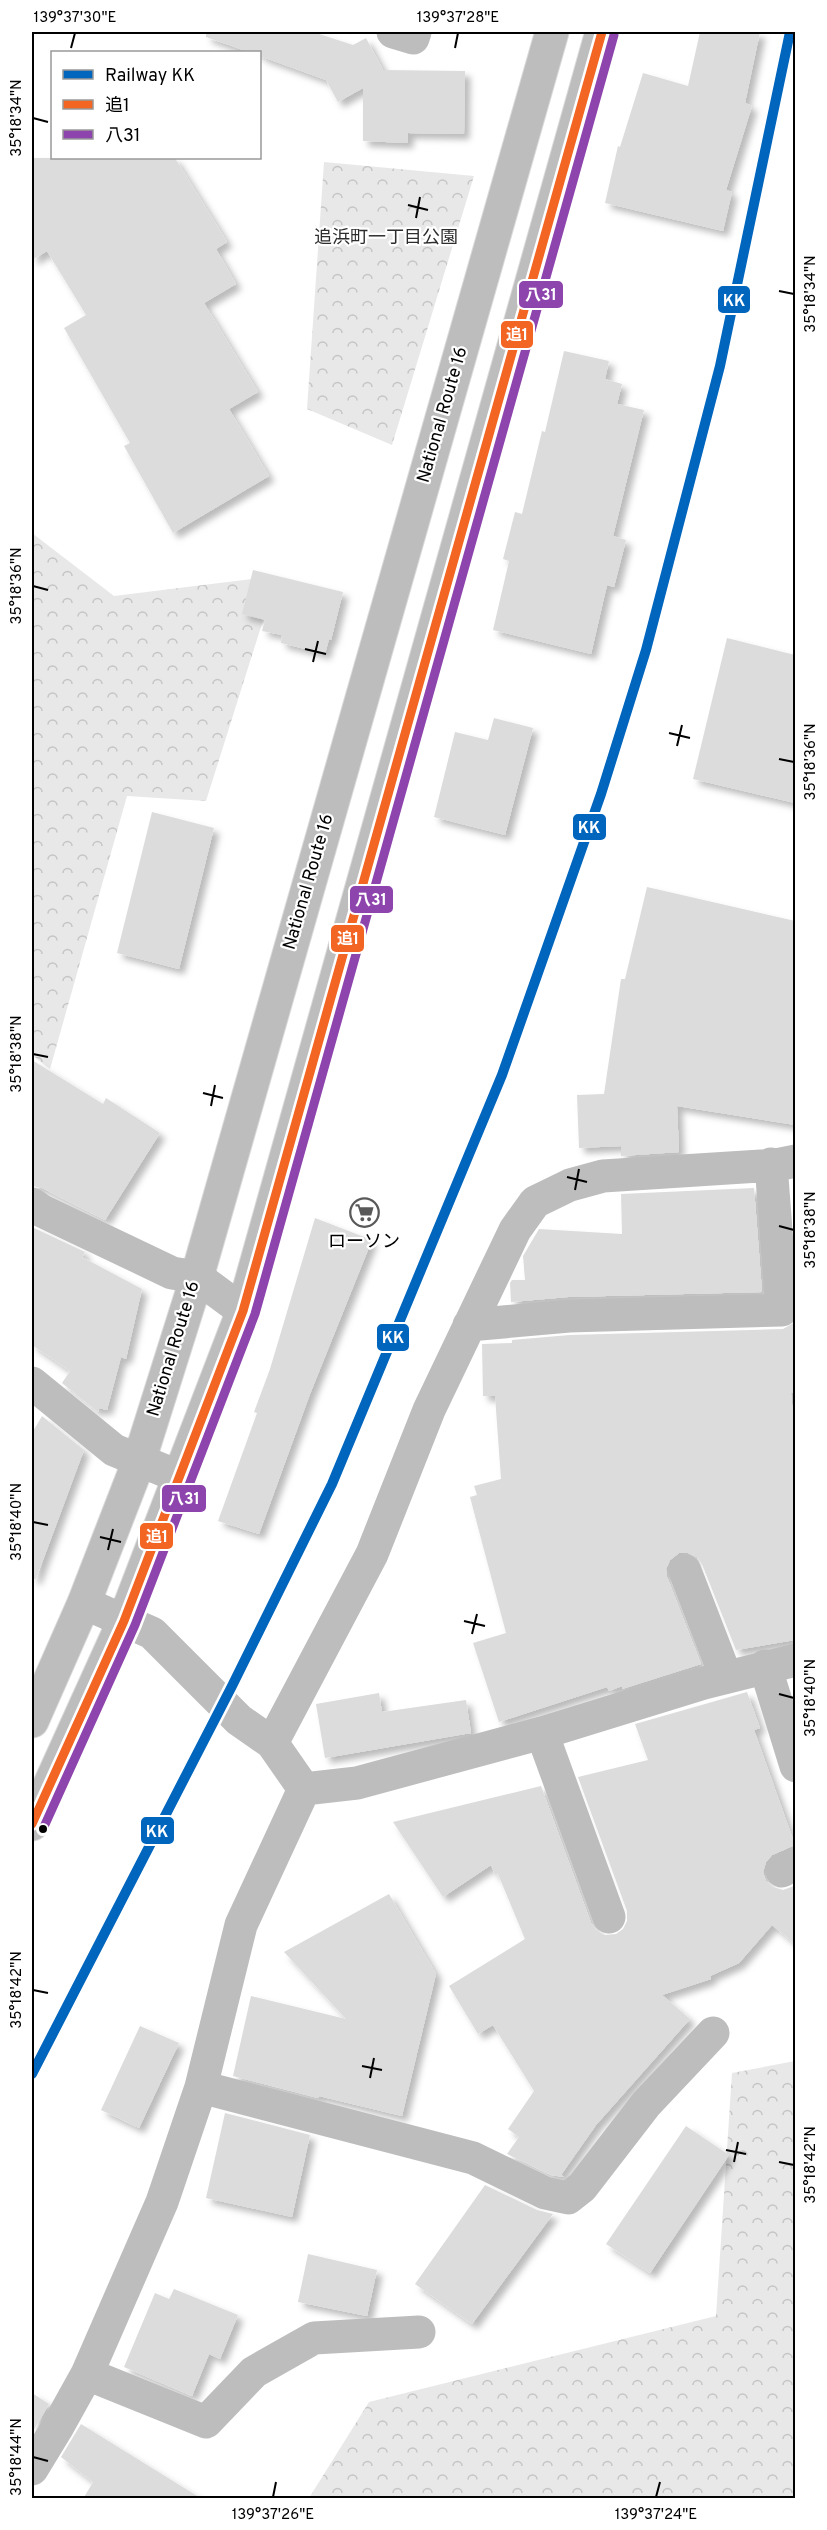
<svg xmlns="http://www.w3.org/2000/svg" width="827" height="2530" viewBox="0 0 827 2530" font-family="Overpass,'Noto Sans JP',sans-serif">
<defs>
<pattern id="forest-crowns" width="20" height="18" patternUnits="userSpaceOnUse" patternTransform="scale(1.5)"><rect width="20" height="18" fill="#e8e8e8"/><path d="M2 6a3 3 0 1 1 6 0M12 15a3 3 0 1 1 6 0" fill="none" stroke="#c5c5c5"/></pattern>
<filter id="shadow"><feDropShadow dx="5.5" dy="5.5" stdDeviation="3" flood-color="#0004"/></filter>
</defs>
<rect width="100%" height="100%" fill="#fff"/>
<!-- forest -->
<path fill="url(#forest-crowns)" d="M324 162 474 176 392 445 307 409Z
M32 533 114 596 277 576 206 801 127 796 50 1069 32 1055Z
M795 2061V2498H309L369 2402 716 2316 732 2073Z"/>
<!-- building -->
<path fill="#dcdcdc" filter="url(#shadow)" d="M206 32H313L353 45 366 38 383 70 465 71 464 134 408 133V143L363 141V88L338 102 326 80 260 56V52H249L206 37Z
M700 32H760L745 103 752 106 726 190 732 192 723 231 605 203 618 146 620 147 643 73 688 86Z
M32 158H175L227 242 216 249 236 284 204 303 258 392 229 409 269 476 173 533 124 446 130 443 64 328 86 315 47 251 32 260Z
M564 351 609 361 605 379 622 384 617 404 644 410 613 536 626 540 614 587 607 585 591 654 493 630 509 561 503 559 515 512 522 514 542 431 545 432Z
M253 570 343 592 331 640 329 639 325 654 281 643 282 635 262 631 265 620 242 614Z
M727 638 795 655V803L693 779Z
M494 718 533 728 505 835 434 817 455 732 488 740Z
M152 812 214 828 179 969 117 953Z
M647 887 795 921V1125L677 1106 679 1152 621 1156V1146L579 1148 577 1095 604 1094 621 979H625Z
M32 1060 103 1104 106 1098 160 1133 105 1220 42 1188 32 1186Z
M754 1188 762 1292 568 1297 511 1302 510 1283 512 1280H525L523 1256 539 1229 622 1234 621 1194Z
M315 1218 372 1240 310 1394 259 1534 218 1521 257 1413 254 1412 270 1369Z
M32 1227 85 1252 82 1257 142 1289 126 1359 121 1357 107 1410 99 1408 98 1412 62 1383 70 1371 32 1345Z
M795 1322V1393H791L795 1438V1640L736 1650 702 1564 697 1557 688 1553H679L670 1560 666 1569 667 1577 701 1664 622 1689V1686L609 1691 607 1687 499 1722 473 1643 506 1633 470 1497 477 1495 474 1486 501 1479 495 1396H483L482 1344 512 1343V1340L570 1335 783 1329Z
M42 1416 84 1450 36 1579H32V1433Z
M747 1692 760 1728 754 1730 795 1845 772 1855 766 1862 763 1872 766 1881 773 1887 783 1890 794 1886 795 1890V1944L772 1925 739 1963 710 1976 711 1979 662 1995 690 2019 596 2125 561 2175 564 2177 551 2175 507 2154 519 2137 508 2129 534 2091 493 2025 478 2034 449 1986 525 1939 498 1874 495 1875 491 1865 443 1897 393 1822 541 1786 591 1923 597 1931 605 1935 616 1934 623 1929 627 1921V1911L578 1777 648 1760 635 1724Z
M379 1693 382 1712 466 1700 471 1733 325 1758 316 1704Z
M389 1894 436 1974 402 2116 319 2096 318 2098 233 2076 251 1996 346 2019 284 1952Z
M140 2026 179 2043 139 2128 101 2110Z
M225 2113 310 2135 292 2217 206 2198Z
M686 2126 729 2155 650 2273 606 2244Z
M485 2185 537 2210 553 2214 472 2324 415 2284Z
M308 2254 377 2270 367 2316 298 2302Z
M174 2289 238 2315 220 2359 209 2354 192 2396 124 2367 155 2293 169 2299Z
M32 2393 49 2404 32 2433Z
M81 2424 202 2499H83L93 2482 61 2457Z"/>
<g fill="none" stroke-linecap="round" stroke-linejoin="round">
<defs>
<path id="highway" d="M32 1721 84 1603 139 1461 197 1277 552 32
M32 1824 124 1621 243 1311 602 32"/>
</defs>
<!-- highway casing -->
<use href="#highway" stroke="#dbdbdb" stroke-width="35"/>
<!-- minor -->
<path stroke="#bdbdbd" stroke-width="33" d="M393 32 413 38 415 32
M32 1204 42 1211 172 1273 197 1277 243 1311
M469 1325 569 1316 782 1310 771 1164
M32 1383 114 1450 180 1477
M685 1571 726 1677
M84 1603 152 1633 239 1720 272 1743 304 1789 357 1783 542 1733 704 1683 796 1660
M765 1666 796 1766
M542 1733 609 1917
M272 1743 372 1554 429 1410 515 1230 535 1202 570 1185 603 1176 776 1165 796 1161
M782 1871 796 1863
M201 2087 473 2158 545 2193 568 2198 582 2187 646 2104 713 2033
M87 2374 206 2422 254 2372 314 2338 419 2332
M32 2469 57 2428 87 2374 162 2202 201 2087 241 1925 304 1789"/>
<!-- highway -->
<use href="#highway" stroke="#bdbdbd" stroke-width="33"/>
<defs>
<path id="bus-1" d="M32 1824 124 1621 243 1311 602 32"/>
<path id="bus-2" d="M43 1829 135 1625 255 1314 614 35"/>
</defs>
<!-- bus-1 casing -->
<use href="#bus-1" stroke="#fff" stroke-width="14"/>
<!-- bus-2 casing -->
<use href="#bus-2" stroke="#fff" stroke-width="14"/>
<!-- bus-1 -->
<use href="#bus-1" stroke="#f26522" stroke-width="9"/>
<!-- bus-2 -->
<use href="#bus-2" stroke="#8e44ad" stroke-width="9"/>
<defs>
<path id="rail-1" d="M32 2074 232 1686 332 1484 502 1075 601 794 646 650 720 366 790 32"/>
</defs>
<!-- rail-1 casing -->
<use href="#rail-1" stroke="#fff" stroke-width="15"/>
<!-- rail-1 -->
<use href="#rail-1" stroke="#0065bd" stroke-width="10"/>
</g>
<!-- ticks -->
<path fill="none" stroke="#000" stroke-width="2" d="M71 48 75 33M455 48 458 33M33 118 48 122M408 205 428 210M416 218 420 197M779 291 794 294M33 586 48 590M305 649 326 654M313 662 318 641M669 733 690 738M677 746 682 725M779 759 794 762M33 1054 48 1057M203 1093 223 1098M211 1106 215 1085M567 1177 587 1182M575 1190 579 1169M779 1226 794 1230M33 1522 48 1525M100 1537 121 1542M108 1550 113 1529M464 1621 485 1626M472 1634 477 1614M779 1694 794 1698M33 1990 48 1993M362 2066 382 2070M370 2078 374 2058M726 2150 746 2154M734 2162 738 2142M779 2162 794 2165M33 2457 48 2461M273 2497 276 2482M656 2497 660 2482"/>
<!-- icons -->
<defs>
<symbol id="supermarket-ring" viewBox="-11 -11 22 22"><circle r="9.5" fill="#fff" stroke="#595959" stroke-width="1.5"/><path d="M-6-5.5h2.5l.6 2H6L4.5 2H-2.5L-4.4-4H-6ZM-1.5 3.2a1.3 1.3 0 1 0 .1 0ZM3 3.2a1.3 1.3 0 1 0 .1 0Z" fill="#595959"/></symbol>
</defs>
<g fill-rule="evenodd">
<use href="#supermarket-ring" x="348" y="1196" width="33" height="33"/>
</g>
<!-- markers -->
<circle fill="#000" stroke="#fff" stroke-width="2" cx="43" cy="1829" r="5"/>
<g text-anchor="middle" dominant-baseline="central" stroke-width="4.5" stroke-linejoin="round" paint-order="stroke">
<!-- park labels -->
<g font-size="18" fill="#2d2d2d" stroke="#fff">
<text x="386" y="238">追浜町一丁目公園</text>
</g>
<!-- street labels -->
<g font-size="18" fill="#000" stroke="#fff">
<text transform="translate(443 415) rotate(-74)">National Route 16</text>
<text transform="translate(309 882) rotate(-74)">National Route 16</text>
<text transform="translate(174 1349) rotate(-73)">National Route 16</text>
</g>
<!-- poi labels -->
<g font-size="18" fill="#000" stroke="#fff">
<text x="364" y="1242">ローソン</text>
</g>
</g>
<g stroke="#fff" stroke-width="2">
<rect x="518" y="280" width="46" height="29" rx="6" fill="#8e44ad"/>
<rect x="717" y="285" width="34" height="29" rx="6" fill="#0065bd"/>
<rect x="500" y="320" width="34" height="29" rx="6" fill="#f26522"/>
<rect x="572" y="813" width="35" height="28" rx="6" fill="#0065bd"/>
<rect x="349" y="885" width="45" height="29" rx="6" fill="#8e44ad"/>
<rect x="330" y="924" width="35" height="29" rx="6" fill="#f26522"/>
<rect x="376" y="1323" width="34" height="29" rx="6" fill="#0065bd"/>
<rect x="161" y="1484" width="46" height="29" rx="6" fill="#8e44ad"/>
<rect x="139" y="1522" width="35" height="28" rx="6" fill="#f26522"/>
<rect x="140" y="1816" width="35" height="29" rx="6" fill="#0065bd"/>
</g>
<g font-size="16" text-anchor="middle" font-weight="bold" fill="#fff">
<text x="541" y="300">八31</text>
<text x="734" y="306">KK</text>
<text x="517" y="340">追1</text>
<text x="589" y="833">KK</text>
<text x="371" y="905">八31</text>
<text x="348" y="944">追1</text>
<text x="393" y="1343">KK</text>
<text x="184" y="1504">八31</text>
<text x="157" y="1542">追1</text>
<text x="157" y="1837">KK</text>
</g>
<!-- border -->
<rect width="827" height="2530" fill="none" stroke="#ffffff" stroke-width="66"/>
<!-- legend -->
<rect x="51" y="51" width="210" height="108" fill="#ffffff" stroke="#999999" stroke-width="1.5"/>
<rect x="63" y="70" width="30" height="9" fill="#0065bd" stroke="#999999" stroke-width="1.5"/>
<text x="105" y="81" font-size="18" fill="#000000">Railway KK</text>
<rect x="63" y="100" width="30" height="9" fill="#f26522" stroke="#999999" stroke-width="1.5"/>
<text x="105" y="111" font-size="18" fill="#000000">追1</text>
<rect x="63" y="130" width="30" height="9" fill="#8e44ad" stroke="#999999" stroke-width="1.5"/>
<text x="105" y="141" font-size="18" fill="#000000">八31</text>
<rect x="33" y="33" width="761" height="2464" fill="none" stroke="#000" stroke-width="2"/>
<g font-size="15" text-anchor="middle" fill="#000">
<text x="75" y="22">139°37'30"E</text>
<text x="458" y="22">139°37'28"E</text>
<text transform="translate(16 118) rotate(-90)" y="5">35°18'34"N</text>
<text transform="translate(810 294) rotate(-90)" y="5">35°18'34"N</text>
<text transform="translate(16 586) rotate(-90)" y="5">35°18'36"N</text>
<text transform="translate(810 762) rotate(-90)" y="5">35°18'36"N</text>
<text transform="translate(16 1054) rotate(-90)" y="5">35°18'38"N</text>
<text transform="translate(810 1230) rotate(-90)" y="5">35°18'38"N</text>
<text transform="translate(16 1522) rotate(-90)" y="5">35°18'40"N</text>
<text transform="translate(810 1698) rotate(-90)" y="5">35°18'40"N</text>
<text transform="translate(16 1990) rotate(-90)" y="5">35°18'42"N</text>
<text transform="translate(810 2165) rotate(-90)" y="5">35°18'42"N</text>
<text transform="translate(16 2457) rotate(-90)" y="5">35°18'44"N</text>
<text x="273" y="2519">139°37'26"E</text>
<text x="656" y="2519">139°37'24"E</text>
</g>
</svg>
